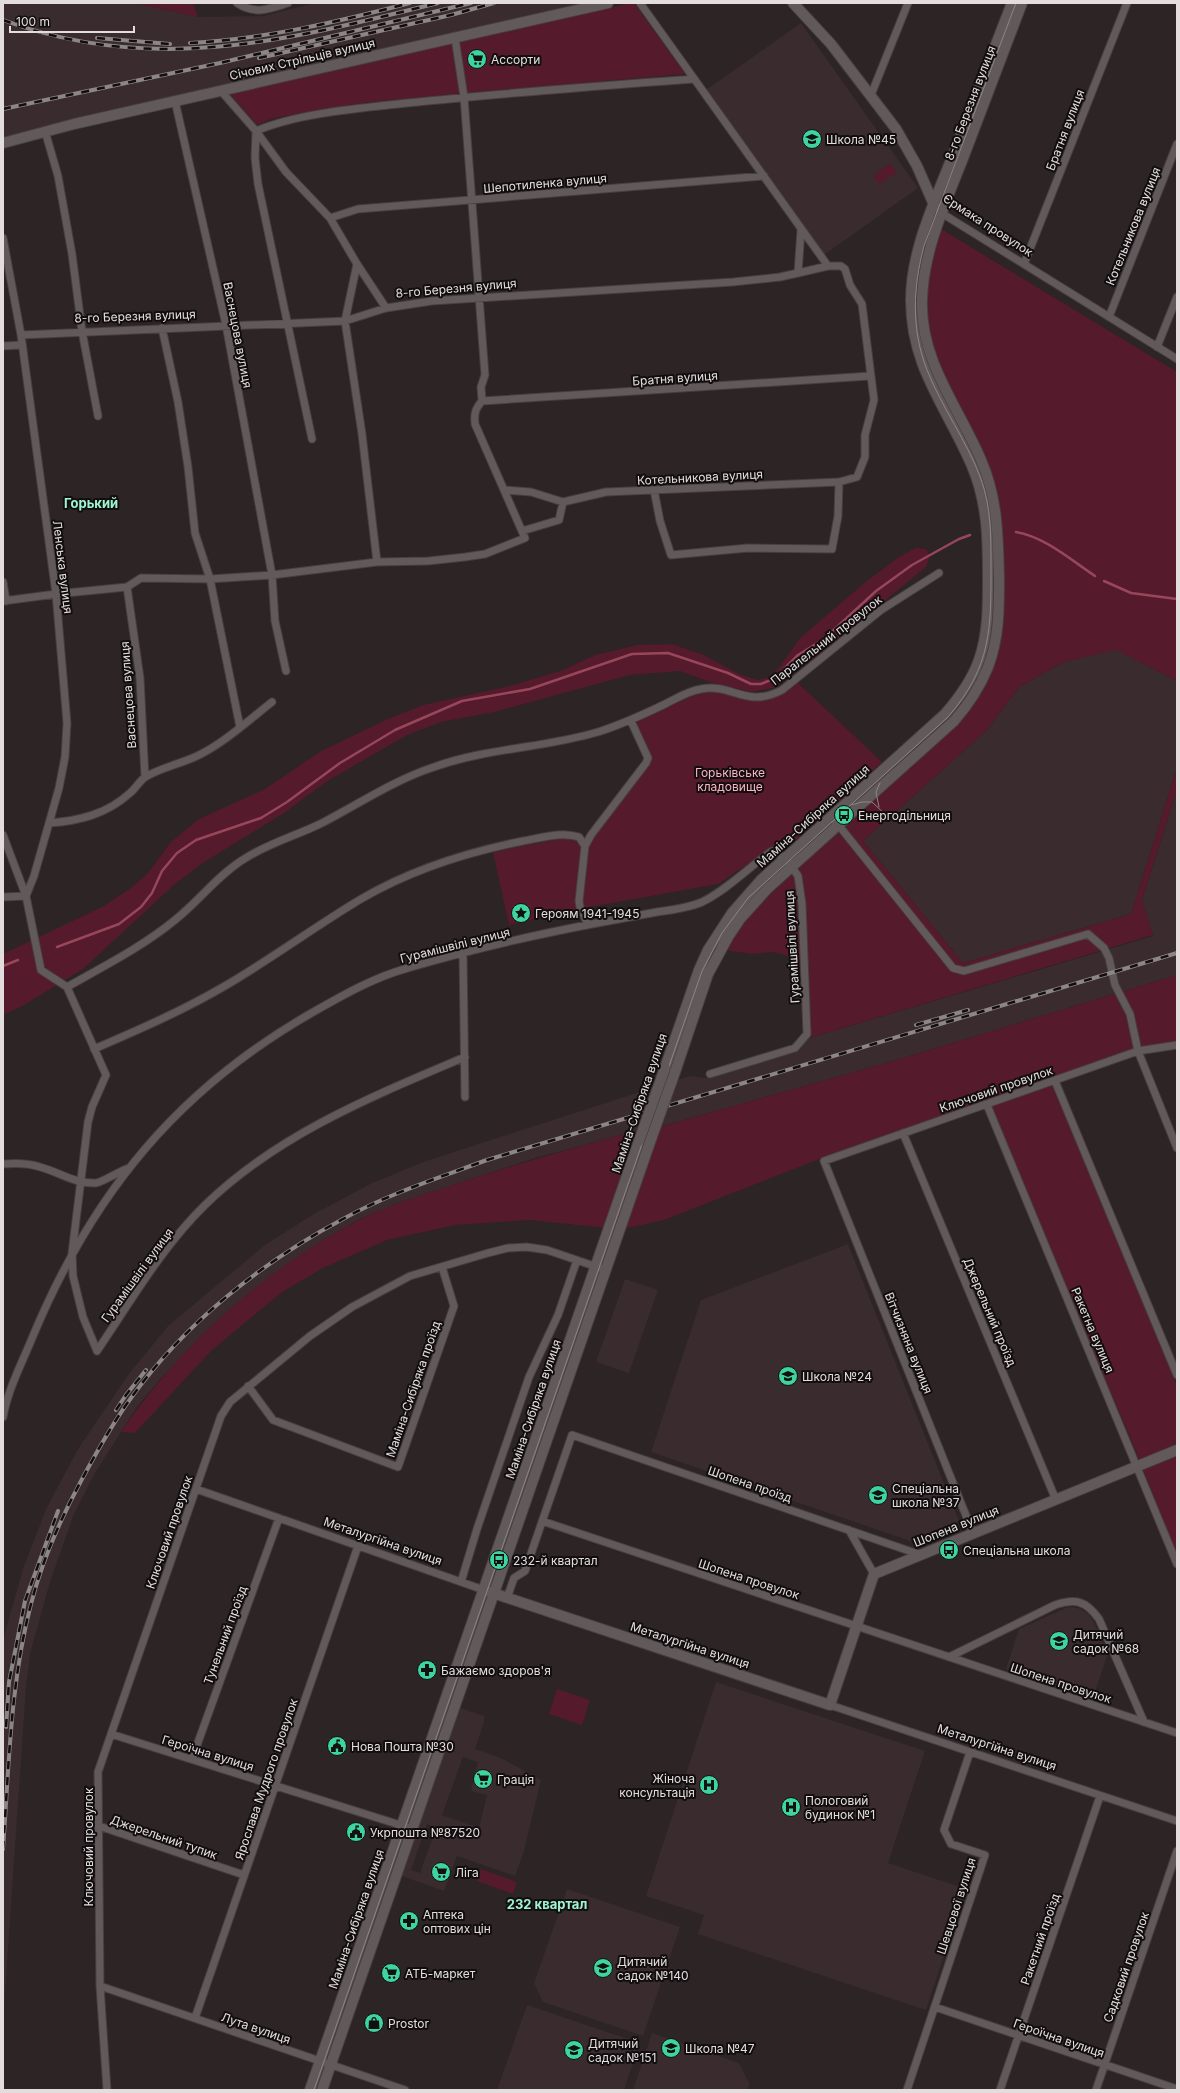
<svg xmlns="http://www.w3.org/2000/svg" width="1180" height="2093" viewBox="0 0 1180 2093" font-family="Inter,sans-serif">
<rect width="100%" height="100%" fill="#2c2425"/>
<!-- built -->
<path fill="#392b2e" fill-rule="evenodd" d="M3 3H134L198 17 264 16 314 3H586L72 119 3 138Z
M801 23 918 188 824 255 706 90Z
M1116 649 1177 681V768L1131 914 963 963 863 841 987 730 1019 687 1064 662Z
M1177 790V975L883 1064 659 1127 675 1081 690 1076 705 1078 796 1051 806 1039 1153 936 1142 900Z
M655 1087 640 1130 535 1158 396 1204 358 1220 322 1241 248 1294 161 1378 137 1407 95 1473 74 1514 50 1582 30 1654 26 1687 3 2023 4 1636 23 1569 46 1509 78 1449 128 1375 168 1326 265 1245 312 1215 372 1183 426 1161Z
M848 1244 959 1521 910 1541 651 1452 701 1300Z
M625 1279 658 1290 629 1373 596 1362Z
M1068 1607 1078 1608 1087 1613 1094 1622 1108 1653 1093 1698 1006 1669 1019 1629Z
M716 1682 925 1751 888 1863 966 1889 926 2010 698 1934 704 1915 646 1896Z
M458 1707 484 1716V1722L475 1749 501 1758 541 1780 524 1851 515 1876 457 1856 444 1891 399 1875ZM463 1757 478 1762 471 1791 487 1795 479 1828 442 1815ZM427 1824 436 1828 420 1873 411 1870Z
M567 1889 680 1927 643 2036 543 2002 534 1983Z
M527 2005 640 2043 624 2090H497Z
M652 2033 739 2063 750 2085 746 2090H633Z"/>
<!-- green -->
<path fill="#551a2b" d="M134 3H193L198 17Z
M631 3H634L685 74 464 93 362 103 274 118 257 125 230 94Z
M890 163 897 172 879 184 873 176Z
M941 229 1177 372V681L1116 650 1064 662 1019 687 987 730 863 841 963 963 1131 914 1177 768V790L1142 900 1153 935 806 1039 802 1020 800 967 792 957 774 952 752 954 724 950 756 905 956 724 991 667 1000 517 930 347 925 300 928 274Z
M916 548 926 549 930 556 926 567 817 656 772 688 751 692 713 683 680 671 630 675 494 712 441 722 407 735 326 782 284 813 201 864 175 884 83 969 24 1005 3 1015V954L104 906 132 887 148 873 171 842 199 819 265 789 321 751 388 719 423 705 510 686 563 670 595 655 637 645 672 644 704 655 739 674 758 680 770 677 778 669 800 638 868 580 899 557Z
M797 682 882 762 780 854 764 853 718 884 584 908 509 925 493 852 569 837 577 839 582 848 593 837 649 764C654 751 641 734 635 722L701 692C747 689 751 719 797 682Z
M1177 975V1042C1133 1047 1092 1064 1051 1079L1177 1386V1556L1140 1461 988 1101 822 1158 664 1220 623 1229 659 1127 883 1064Z
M640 1130 607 1228 529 1220 455 1225 387 1240 323 1268 282 1292 211 1351 135 1433 121 1432C180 1345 264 1270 357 1221 388 1205 422 1195 456 1184 517 1164 578 1146 640 1130Z
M557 1689 590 1700 582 1725 549 1714Z
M481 1869 517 1882 513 1894 477 1881Z"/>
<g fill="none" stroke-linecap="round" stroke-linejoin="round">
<!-- stream -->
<path stroke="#98475b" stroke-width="2.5" d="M1016 532C1045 537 1071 560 1095 576
M1104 581 1131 593 1177 599
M57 947 119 924 141 907 152 893 162 871 177 853 196 840 261 818 287 802 340 763 395 730 462 701 530 689 632 654 668 653 728 673 751 684H761L775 678 798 655 824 639 876 591 912 565 959 539 970 535
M3 966 18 960"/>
<defs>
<path id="street" d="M237 3C255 15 269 9 288 3
M640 3 828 266
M455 38 464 97 485 375 481 387 482 401
M221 91 256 131 286 172 330 218 357 264 386 308
M871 95 908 3
M175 101 226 325 272 575 275 621 286 671
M45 131 58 176 72 254 82 331 98 416
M943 214 1177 359
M330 218 358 209 764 176
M3 238 21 335 56 594 67 723 65 757 59 788 34 876 26 896
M357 264 345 321 362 434 377 562
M1024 264 1127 3
M1109 317 1177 144
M162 328 178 402 188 467 195 533 210 579 240 727
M21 335 345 321 386 308 432 301 733 282 780 277 798 273
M3 346 22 345
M1157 347 1177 297
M482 401 870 376
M312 439 258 184 255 158 256 131C298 113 362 108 407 103 503 93 598 86 694 79
M505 490 531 492 563 502 606 492 839 482 857 477 865 457V435L874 400 862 304 850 285 845 269 841 266H828L798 273 801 230
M654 490 660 521 671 555 748 548 832 549 838 516 839 482
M522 531 559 520 563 502
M3 582 6 601
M127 587 140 678 145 777
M3 601 56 594 127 587 141 578 210 579 272 575 377 562 428 561 465 557 485 554 525 538 475 424C474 414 475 409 482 401
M832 817 953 968 964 971 1088 934 1104 948 1109 958 1115 985 1130 1014 1138 1051 1177 1148
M49 823C79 821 107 814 130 793 135 789 139 782 144 778 158 768 185 763 201 754 226 741 249 720 272 702
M3 835 26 896 41 970 67 987
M3 897 26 896
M588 925 580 907 579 901 585 846 591 835 646 763 648 758 631 721
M463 953 465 1097
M67 987C104 966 142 947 175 920 199 901 218 875 244 859 267 844 295 836 320 824 357 805 394 780 434 767 487 748 544 748 598 732 620 725 640 716 661 706 674 700 687 691 701 689 733 683 746 709 782 690L881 610 939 573
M67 987 106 1075 92 1107 88 1122 72 1253 73 1276 83 1317 97 1351
M94 1049C138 1030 182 1011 223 987 270 960 314 927 361 899 409 871 468 852 523 841 541 838 561 831 579 837L585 846
M1055 1081 1177 1375
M987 1105 1177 1564
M903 1133 1056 1500
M3 1164C15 1163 28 1163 40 1167 59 1172 75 1184 96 1183 103 1182 119 1171 129 1168
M97 1351C131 1301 162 1247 205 1205 278 1134 373 1096 465 1057
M248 1386 273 1420 398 1467 454 1306 442 1267
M3 1417C8 1389 22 1363 33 1336 93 1192 179 1088 315 1011 345 994 375 977 408 968 468 950 530 936 592 924 614 920 635 916 657 912 672 910 688 908 702 902 727 890 749 867 772 851L786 858 798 876 802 904 807 1034 795 1048 710 1074
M196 1489 484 1590
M542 1521 1177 1733
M849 1530 874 1574
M973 1533 824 1161 1138 1051 1177 1045
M461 1582 477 1529 529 1377 558 1315 577 1260
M507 1598 514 1578 525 1571 572 1435 921 1555
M949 1657 1055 1605C1076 1598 1086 1601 1099 1619L1144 1722
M830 1705 1177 1821
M111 1734 413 1829
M192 1759 279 1518
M99 1826 244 1875
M100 1986 405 2090
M935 2007 1177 2089
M195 2018 358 1546
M107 2090 100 1986 98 1772 221 1416 230 1402 310 1336 352 1307 410 1276 488 1253 508 1248 527 1247 547 1250 606 1270
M907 2090 985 1855 951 1844 944 1830 970 1752
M1000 2090 1100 1796
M1096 2090 1177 1851"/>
<path id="secondary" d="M793 3 831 44 896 129 917 166 935 207
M3 143 74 124 608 3
M665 1068 699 970 708 950 732 913 761 880 945 714C959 698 972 680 979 660 988 634 988 608 988 581 988 541 988 504 972 466 947 407 911 368 911 300 911 250 935 201 953 155 973 105 992 54 1012 3
M675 1072 708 974 728 937 740 919 768 888 954 721C968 705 980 687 988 667 999 638 999 610 999 580 998 538 998 499 981 460 958 406 920 361 922 300 923 252 945 204 962 161 982 108 1002 56 1022 3
M490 1592 830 1705 874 1574 1177 1450
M310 2090 639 1141
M322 2090 649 1145"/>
</defs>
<!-- street casing -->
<use href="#street" stroke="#463f41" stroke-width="9"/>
<!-- secondary casing -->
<use href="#secondary" stroke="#463f41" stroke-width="12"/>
<!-- street -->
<use href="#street" stroke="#62595a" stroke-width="7"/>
<!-- secondary -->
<use href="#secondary" stroke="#62595a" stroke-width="10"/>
<!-- tram -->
<path stroke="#8d8687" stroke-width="1" d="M851 805 862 802H872L889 818
M879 807 876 792 880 783
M314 2090 702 971 722 933 748 898 948 717C992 666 991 628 991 565 991 535 991 507 981 479 967 441 942 408 927 370 911 329 913 288 924 246L1016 3"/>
<defs>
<path id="rail" d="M3 20C153 76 289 40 438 3
M97 38 170 44
M190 43C265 39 337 22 410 3
M259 58 451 15 494 3
M3 109 220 63 471 3
M916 1025 968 1010
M116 1410 126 1395 146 1370
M6 1727 9 1682 25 1601 58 1511
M3 1849C9 1767 10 1684 31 1604 42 1561 60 1520 81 1481 96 1453 112 1424 131 1398 185 1323 262 1262 343 1219 388 1194 438 1178 487 1160L1177 953"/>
</defs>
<!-- rail casing -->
<use href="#rail" stroke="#8d8687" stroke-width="4"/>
<!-- rail -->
<use href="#rail" stroke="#120e0f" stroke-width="2.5" stroke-dasharray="8" stroke-linecap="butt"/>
<defs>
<path id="secondary-bridge" d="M639 1141 665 1068
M649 1145 675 1072"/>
</defs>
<!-- secondary-bridge casing -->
<use href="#secondary-bridge" stroke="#463f41" stroke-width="12" stroke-linecap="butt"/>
<!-- secondary-bridge -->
<use href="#secondary-bridge" stroke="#62595a" stroke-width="10"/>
</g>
<!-- icons -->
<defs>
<symbol id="supermarket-disc" viewBox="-11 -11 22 22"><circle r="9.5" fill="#3ed4a2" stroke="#120e0f"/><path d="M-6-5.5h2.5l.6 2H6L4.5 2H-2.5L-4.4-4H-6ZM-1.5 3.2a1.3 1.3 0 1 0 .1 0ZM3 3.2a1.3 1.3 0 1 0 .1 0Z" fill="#111"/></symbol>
<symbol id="school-disc" viewBox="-11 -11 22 22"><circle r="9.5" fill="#3ed4a2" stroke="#120e0f"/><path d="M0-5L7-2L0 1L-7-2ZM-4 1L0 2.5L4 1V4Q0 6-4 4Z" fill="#111"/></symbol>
<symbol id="bus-disc" viewBox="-11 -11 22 22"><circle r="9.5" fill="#3ed4a2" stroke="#120e0f"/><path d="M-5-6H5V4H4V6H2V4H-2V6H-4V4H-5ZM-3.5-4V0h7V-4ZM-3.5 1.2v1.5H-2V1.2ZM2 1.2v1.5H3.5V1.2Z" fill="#111"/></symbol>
<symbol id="sight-disc" viewBox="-11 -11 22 22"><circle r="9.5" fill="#3ed4a2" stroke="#120e0f"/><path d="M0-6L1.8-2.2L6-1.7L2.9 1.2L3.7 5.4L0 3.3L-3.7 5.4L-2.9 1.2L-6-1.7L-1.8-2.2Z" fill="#111"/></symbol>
<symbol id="pharmacy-disc" viewBox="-11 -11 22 22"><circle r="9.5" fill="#3ed4a2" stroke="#120e0f"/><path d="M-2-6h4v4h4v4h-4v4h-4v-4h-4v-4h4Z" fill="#111"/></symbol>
<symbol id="civic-disc" viewBox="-11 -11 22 22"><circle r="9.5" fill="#3ed4a2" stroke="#120e0f"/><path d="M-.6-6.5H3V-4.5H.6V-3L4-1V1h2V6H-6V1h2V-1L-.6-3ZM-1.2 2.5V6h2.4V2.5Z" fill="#111"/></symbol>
<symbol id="hospital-disc" viewBox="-11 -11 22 22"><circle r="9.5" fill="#3ed4a2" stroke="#120e0f"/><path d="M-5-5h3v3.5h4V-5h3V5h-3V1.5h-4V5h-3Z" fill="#111"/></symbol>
<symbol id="shop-disc" viewBox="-11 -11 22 22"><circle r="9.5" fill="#3ed4a2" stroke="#120e0f"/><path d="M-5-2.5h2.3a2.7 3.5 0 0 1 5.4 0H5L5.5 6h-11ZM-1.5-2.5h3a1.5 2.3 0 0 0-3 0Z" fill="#111"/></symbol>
</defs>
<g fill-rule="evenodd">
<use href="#supermarket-disc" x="466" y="48" width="22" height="22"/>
<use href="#school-disc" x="801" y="128" width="22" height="22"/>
<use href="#bus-disc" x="833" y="804" width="22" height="22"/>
<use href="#sight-disc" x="510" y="902" width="22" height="22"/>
<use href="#school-disc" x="777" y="1365" width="22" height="22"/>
<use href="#school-disc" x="867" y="1484" width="22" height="22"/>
<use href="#bus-disc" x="938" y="1539" width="22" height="22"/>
<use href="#bus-disc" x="488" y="1549" width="22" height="22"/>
<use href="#school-disc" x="1048" y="1630" width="22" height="22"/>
<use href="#pharmacy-disc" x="416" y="1659" width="22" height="22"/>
<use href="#civic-disc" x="326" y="1735" width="22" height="22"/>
<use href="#supermarket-disc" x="472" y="1768" width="22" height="22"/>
<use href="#hospital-disc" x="698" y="1774" width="22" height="22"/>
<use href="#hospital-disc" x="780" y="1796" width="22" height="22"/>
<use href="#civic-disc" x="345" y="1821" width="22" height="22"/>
<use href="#supermarket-disc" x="430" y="1861" width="22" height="22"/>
<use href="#pharmacy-disc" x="398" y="1910" width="22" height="22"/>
<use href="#school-disc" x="592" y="1957" width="22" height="22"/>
<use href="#supermarket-disc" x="380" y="1962" width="22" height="22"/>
<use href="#shop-disc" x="363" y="2012" width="22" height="22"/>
<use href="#school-disc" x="660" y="2037" width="22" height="22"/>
<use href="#school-disc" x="563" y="2039" width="22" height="22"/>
</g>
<g text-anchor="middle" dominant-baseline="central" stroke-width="4" stroke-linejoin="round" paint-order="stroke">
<!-- street labels -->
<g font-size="12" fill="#e3ddde" stroke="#120e0f">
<text transform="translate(302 59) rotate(-13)">Січових Стрільців вулиця</text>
<text transform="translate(970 103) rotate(-69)">8-го Березня вулиця</text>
<text transform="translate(1065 130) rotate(-69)">Братня вулиця</text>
<text transform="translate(545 183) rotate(-5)">Шепотиленка вулиця</text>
<text transform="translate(988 225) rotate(33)">Єрмака провулок</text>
<text transform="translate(1133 226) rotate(-68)">Котельникова вулиця</text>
<text transform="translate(456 288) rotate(-5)">8-го Березня вулиця</text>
<text transform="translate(135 316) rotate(-2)">8-го Березня вулиця</text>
<text transform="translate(238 335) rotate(79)">Васнецова вулиця</text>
<text transform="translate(675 378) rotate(-4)">Братня вулиця</text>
<text transform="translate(700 477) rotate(-3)">Котельникова вулиця</text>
<text transform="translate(63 567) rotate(83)">Ленська вулиця</text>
<text transform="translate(826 640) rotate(-38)">Паралельний провулок</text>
<text transform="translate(128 695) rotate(-94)">Васнецова вулиця</text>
<text transform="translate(813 816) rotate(-42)">Маміна-Сибіряка вулиця</text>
<text transform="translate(455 945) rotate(-14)">Гурамішвілі вулиця</text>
<text transform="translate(792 947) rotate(-93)">Гурамішвілі вулиця</text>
<text transform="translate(996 1089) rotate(-19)">Ключовий провулок</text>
<text transform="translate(639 1103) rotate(-71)">Маміна-Сибіряка вулиця</text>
<text transform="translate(137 1275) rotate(-54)">Гурамішвілі вулиця</text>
<text transform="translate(990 1312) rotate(67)">Джерельний проїзд</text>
<text transform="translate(1093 1330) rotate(67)">Ракетна вулиця</text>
<text transform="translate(909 1343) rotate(68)">Вітчизняна вулиця</text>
<text transform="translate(413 1389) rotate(-71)">Маміна-Сибіряка проїзд</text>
<text transform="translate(533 1409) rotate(-71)">Маміна-Сибіряка вулиця</text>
<text transform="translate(750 1484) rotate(19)">Шопена проїзд</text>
<text transform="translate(956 1526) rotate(-22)">Шопена вулиця</text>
<text transform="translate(169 1532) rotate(-71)">Ключовий провулок</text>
<text transform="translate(383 1541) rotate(19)">Металургійна вулиця</text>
<text transform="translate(749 1579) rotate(18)">Шопена провулок</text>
<text transform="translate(225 1635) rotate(-70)">Тунельний проїзд</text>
<text transform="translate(690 1645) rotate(18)">Металургійна вулиця</text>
<text transform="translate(1061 1683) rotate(18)">Шопена провулок</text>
<text transform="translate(997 1747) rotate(18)">Металургійна вулиця</text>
<text transform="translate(208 1753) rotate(17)">Героїчна вулиця</text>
<text transform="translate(266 1779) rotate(-71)">Ярослава Мудрого провулок</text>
<text transform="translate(164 1837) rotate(19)">Джерельний тупик</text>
<text transform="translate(88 1847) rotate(-90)">Ключовий провулок</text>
<text transform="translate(956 1906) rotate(-72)">Шевцової вулиця</text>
<text transform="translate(356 1919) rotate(-71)">Маміна-Сибіряка вулиця</text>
<text transform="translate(1040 1939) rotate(-71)">Ракетний проїзд</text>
<text transform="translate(1126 1967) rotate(-71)">Садковий провулок</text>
<text transform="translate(256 2028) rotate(19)">Лута вулиця</text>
<text transform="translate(1059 2038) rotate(19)">Героїчна вулиця</text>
</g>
<!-- poi labels -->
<g font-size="12" fill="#e3ddde" stroke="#120e0f" text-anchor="start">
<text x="491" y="59">Ассорти</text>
<text x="826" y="139">Школа №45</text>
<text x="858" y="815">Енергодільниця</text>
<text x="535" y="913">Героям 1941-1945</text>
<text x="802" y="1376">Школа №24</text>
<text x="892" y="1488">Спеціальна<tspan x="892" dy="14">школа №37</tspan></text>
<text x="963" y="1550">Спеціальна школа</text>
<text x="513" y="1560">232-й квартал</text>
<text x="1073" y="1634">Дитячий<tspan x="1073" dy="14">садок №68</tspan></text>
<text x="441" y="1670">Бажаємо здоров'я</text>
<text x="351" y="1746">Нова Пошта №30</text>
<text x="695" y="1778" text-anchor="end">Жіноча<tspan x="695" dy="14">консультація</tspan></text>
<text x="497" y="1779">Грація</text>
<text x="805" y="1800">Пологовий<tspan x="805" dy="14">будинок №1</tspan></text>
<text x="370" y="1832">Укрпошта №87520</text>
<text x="455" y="1872">Ліга</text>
<text x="423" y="1914">Аптека<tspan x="423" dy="14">оптових цін</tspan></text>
<text x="617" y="1961">Дитячий<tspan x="617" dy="14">садок №140</tspan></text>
<text x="405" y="1973">АТБ-маркет</text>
<text x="388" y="2023">Prostor</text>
<text x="588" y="2043">Дитячий<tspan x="588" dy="14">садок №151</tspan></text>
<text x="685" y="2048">Школа №47</text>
</g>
<!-- park labels -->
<g font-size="12" fill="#fbb4c2" stroke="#120e0f">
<text x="730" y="772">Горьківське<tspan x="730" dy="14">кладовище</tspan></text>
</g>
<!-- neighbourhood labels -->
<g font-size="13" font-weight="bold" fill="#9df6d1" stroke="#120e0f">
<text x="91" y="503">Горький</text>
<text x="547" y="1904">232 квартал</text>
</g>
</g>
<!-- border -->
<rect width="1180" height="2093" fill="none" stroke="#e3ddde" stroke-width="8"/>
<!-- scale -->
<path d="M10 26v6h124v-6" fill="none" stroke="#e3ddde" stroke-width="2"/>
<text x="16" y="26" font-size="12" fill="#e3ddde" stroke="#120e0f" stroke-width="3" paint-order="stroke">100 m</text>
</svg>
